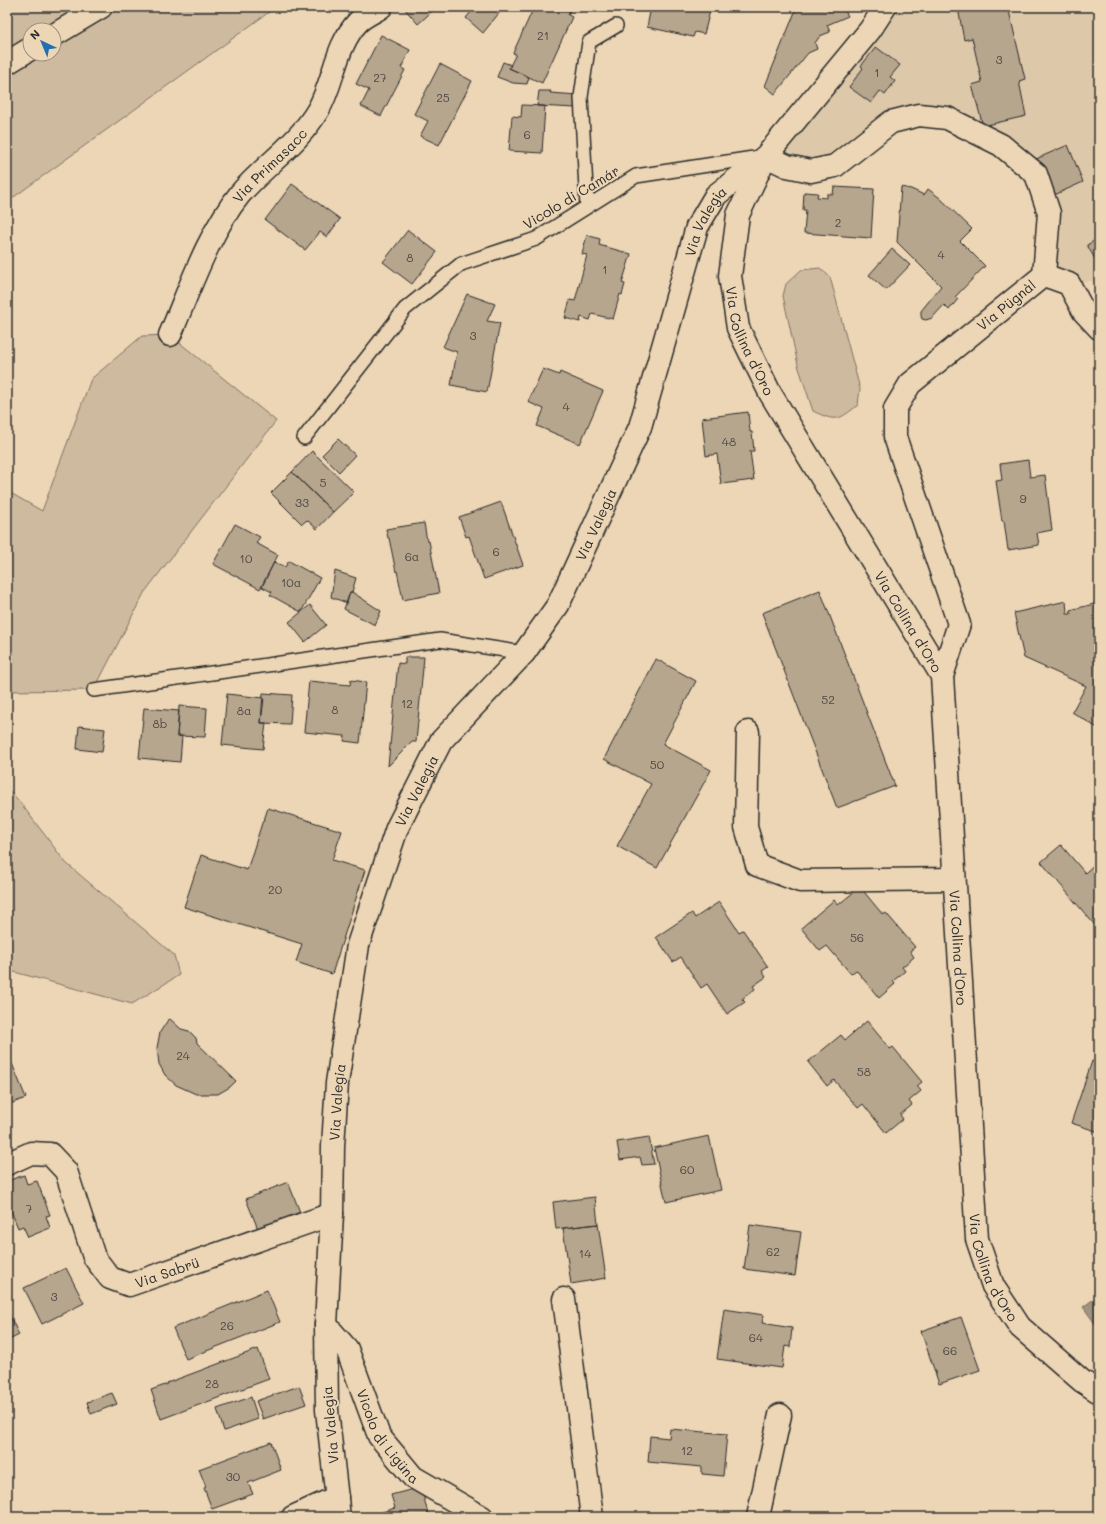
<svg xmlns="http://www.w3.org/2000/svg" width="1106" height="1524" viewBox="0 0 1106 1524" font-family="Mali,sans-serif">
<rect width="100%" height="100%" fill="#edd6b5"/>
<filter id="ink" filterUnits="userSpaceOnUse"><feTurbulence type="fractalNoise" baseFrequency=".025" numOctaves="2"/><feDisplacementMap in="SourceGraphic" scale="8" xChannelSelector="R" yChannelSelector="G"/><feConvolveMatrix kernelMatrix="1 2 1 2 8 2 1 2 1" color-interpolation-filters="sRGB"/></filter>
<g filter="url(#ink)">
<!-- built -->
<path fill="#ddc8a9" d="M885 7H1099V280L1069 284 1044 275 1036 174 919 115 835 166 766 156Z"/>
<!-- green -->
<path fill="#ceba9f" stroke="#7c7265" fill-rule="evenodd" d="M7 7H276L7 202ZM30 30H54V54H30Z
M820 268 830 277 860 389 858 405C838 421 836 422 813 411L798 365 783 296 786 284 801 270Z
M170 335 276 421 144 593 94 690 7 691V491L42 511 91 379 142 336Z
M7 788 19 801 66 863 174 955 179 975 132 1004 7 970Z"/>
<!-- water -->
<path fill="#a1937f" stroke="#72695d" d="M1099 1295V1329L1083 1307Z"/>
<!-- building -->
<path fill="#b7a68e" stroke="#2b2b2b" d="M403 7H437L418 24Z
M475 7H504L483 33 466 18Z
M534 7H565L570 10 568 15 572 17 542 83 509 68 516 54 513 53Z
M651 7H711L704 34 695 32 693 37 647 27Z
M797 7H843L848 16 827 25 830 32 820 36 815 43 817 49 808 53 775 94 765 86Z
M964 7H1008L1025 79 1019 81 1026 116 983 126 972 85 982 82 972 38 964 40 958 8Z
M381 35 410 50 401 68 405 70 381 116 361 106 369 90 356 84Z
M876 47 900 65 890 77 895 81 885 95 880 91 871 103 849 87 863 68 861 66Z
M503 62 511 65 509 68 529 77 527 84 513 83 497 77Z
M440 64 472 81 439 145 420 136 428 121 414 114Z
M539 91H551L550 93 578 95 576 108 537 106Z
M522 105 545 106 542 153 509 151 512 116 521 117Z
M1068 145 1083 182 1052 196 1036 159Z
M292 184 340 219 327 237 320 232 305 250 265 220Z
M834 187 874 189 871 238 804 233 806 210H803L804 192 818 193 817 197 827 198V194H833Z
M901 187 911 189 924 195 928 189 940 198 972 229 960 241 985 266 955 297 958 299 949 310 944 305 932 318 926 320 922 319 921 316V311L941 286 897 242Z
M408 230 437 252 412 284 383 262Z
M587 235 600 239 599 245 631 254 622 283 625 284 622 295 620 294 613 319 592 314 590 320 581 317 580 322 565 318 570 300 575 301 587 255 582 254Z
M1099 238V266L1087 245Z
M892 249 910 265 886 290 869 275Z
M467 294 495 304 487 321 500 323 487 392 451 385 457 352 443 347Z
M543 369 559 375 560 372 603 391 580 444 537 426 544 409 528 402Z
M748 412 750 432H752L754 451H750L754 480 721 484 717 454 706 456 702 418Z
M338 439 355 455 339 472 322 455Z
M312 451 354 492 333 512 292 472Z
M1028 460 1030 477 1045 475 1052 530 1037 533 1039 545 1008 550 1004 521H1002L996 481 1002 480 1000 464Z
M292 472 333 512 317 529 307 520 302 524 271 493Z
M501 502 523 565 484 579 469 536 466 537 459 517Z
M424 523 427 541H429L439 593 403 600 397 571 396 572 389 538H388L386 529Z
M235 524 260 537 256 543 278 555 260 589 213 564Z
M289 561 320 578 301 612 270 595 272 592 262 587 274 562 285 567Z
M335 571 356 578 352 592H350L347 603 331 597Z
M820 590 895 786 837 808 762 613Z
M350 592H352L381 611 375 625 344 609Z
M1066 601 1067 614H1071L1070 610 1098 603 1099 729 1072 712 1086 686 1024 658 1014 613Z
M310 605 326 625 305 642 289 622Z
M405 657H424L416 742H412L388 766 398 663 405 664Z
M656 659 696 681 663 744 711 770 657 868 617 846 651 784 604 759Z
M351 680 366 682 360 743 344 741 345 736 304 732 309 681 350 685Z
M263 693 292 695 290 724 261 723Z
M227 694 264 698 261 723H266L263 749 222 745Z
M179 706 207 708 205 737 177 736Z
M144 708 179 711 177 736H182L180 762 139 758Z
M79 726 105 729 102 752 77 749Z
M268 808 342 831 332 860 365 870 332 974 296 962 302 944 184 907 201 855 247 870 263 820H264Z
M1061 845 1085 873 1099 860V930L1041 862Z
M860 887 883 915 886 913 915 947 910 951 914 957 902 967 905 971 893 981 895 984 879 998 856 970 851 974 827 946 820 951 801 928 834 900 838 905Z
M719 902 739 932 743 930 768 967 762 971 766 977 753 986 755 989 742 999 745 1002 727 1014 707 984 701 988 681 957 673 962 656 937 692 913 695 918Z
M170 1019 181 1029 189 1031 196 1038 197 1043 236 1081 230 1087 218 1094H196L176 1085 165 1075 159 1064 157 1048 160 1032 168 1020Z
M867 1021 890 1049 893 1047 922 1082 917 1086 921 1091 909 1101 912 1105 900 1115 903 1119 886 1133 863 1104 858 1108 834 1080 827 1086 808 1062 841 1035 845 1040Z
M9 1056 26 1098 7 1105V1057Z
M1092 1061 1099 1063V1132L1071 1123Z
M709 1136 721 1190 666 1202 654 1148Z
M649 1137 654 1164 642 1165 640 1157 620 1160 617 1142Z
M24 1175 27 1184 37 1181 50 1215 46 1216 50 1228 28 1237 23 1226 18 1228 7 1201V1181Z
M288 1182 300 1212 258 1229 246 1199Z
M595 1197 598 1224 556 1229 553 1202Z
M598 1224 606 1278 571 1284 563 1228Z
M750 1225 801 1232 795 1276 744 1269Z
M66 1268 84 1303 42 1324 24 1288Z
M267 1290 280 1322 186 1359 173 1328Z
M724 1309 764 1315 762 1323 792 1328 790 1347 785 1346 782 1368 717 1359Z
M7 1310 19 1335 7 1341Z
M961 1317 980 1370 939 1384 921 1331Z
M258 1349 269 1379 161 1419 151 1390 168 1384 167 1383Z
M299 1386 306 1404 263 1419 256 1401Z
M112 1393 117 1404 91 1414 87 1402Z
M251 1397 258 1419 224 1431 217 1409Z
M670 1429 727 1434 723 1476 702 1474V1467L648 1462 650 1436 669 1438Z
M271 1442 281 1470 248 1483 253 1494 212 1509 204 1488 206 1487 199 1469Z
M421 1487 429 1517H377L376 1514 395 1508 391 1495Z"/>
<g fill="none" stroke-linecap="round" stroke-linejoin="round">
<defs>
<path id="lane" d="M587 207 581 97 589 42 616 26
M304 438 405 309 461 264 536 239 636 176 760 157
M94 690 440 640 524 653"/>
<g id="street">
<path d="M54 35 101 7"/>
<path d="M7 63 30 49"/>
<path d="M1044 275 1069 284 1084 312 1099 328"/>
<path id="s1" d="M170 335C190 288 208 234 240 194 265 165 298 144 318 110 334 83 335 46 358 22 364 16 374 12 381 7"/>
<path d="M748 732 746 827 757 865 800 881 954 879"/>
<path id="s2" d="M7 1164 31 1153 50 1154 66 1171 94 1257 110 1278 129 1285 332 1214"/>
<path d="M564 1299 592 1517"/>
<path id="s3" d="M326 1325 347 1349 379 1436 413 1477 482 1517"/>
<path d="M293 1517 337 1497"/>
<path id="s4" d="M339 1517 327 1410 326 1325 332 1214 333 1146 337 1083 358 945 397 828 441 741 524 653 558 605 640 427 697 227 716 195 766 156 787 166 811 171 835 166 891 122 919 115 947 118 1001 145 1036 174 1049 213 1044 275 910 384 895 409V437L959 624 942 676"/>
<path d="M758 1517 780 1415"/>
</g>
<g id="secondary">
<path id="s5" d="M885 7 870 30 766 156 738 215 730 276 738 328 770 393 942 676 977 1239 993 1286 1020 1327 1082 1381 1099 1392"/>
</g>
</defs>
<!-- lane casing -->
<use href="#lane" stroke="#2b2b2b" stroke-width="16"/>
<!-- street casing -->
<use href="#street" stroke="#2b2b2b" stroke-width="25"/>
<!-- secondary casing -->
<use href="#secondary" stroke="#2b2b2b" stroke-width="25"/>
<!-- lane -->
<use href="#lane" stroke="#edd6b5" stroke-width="13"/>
<!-- street -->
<use href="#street" stroke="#edd6b5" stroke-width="22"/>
<!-- secondary -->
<use href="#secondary" stroke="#edd6b5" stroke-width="22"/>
</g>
</g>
<g text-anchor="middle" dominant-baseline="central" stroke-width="4" stroke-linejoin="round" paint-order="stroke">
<!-- number labels -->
<g font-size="12" fill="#4e4a44">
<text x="543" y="35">21</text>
<text x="999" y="59">3</text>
<text x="877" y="72">1</text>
<text x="380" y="77">27</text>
<text x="443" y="97">25</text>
<text x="527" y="134">6</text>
<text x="838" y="222">2</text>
<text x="941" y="254">4</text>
<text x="410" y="257">8</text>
<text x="605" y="269">1</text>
<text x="473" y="335">3</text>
<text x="566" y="406">4</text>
<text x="729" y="441">48</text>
<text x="323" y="482">5</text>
<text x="1023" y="498">9</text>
<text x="302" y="502">33</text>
<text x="496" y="551">6</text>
<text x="412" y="556">6a</text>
<text x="246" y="558">10</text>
<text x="291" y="582">10a</text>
<text x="828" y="699">52</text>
<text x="407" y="703">12</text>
<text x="335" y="709">8</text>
<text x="244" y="710">8a</text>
<text x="160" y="723">8b</text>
<text x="657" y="764">50</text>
<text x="275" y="889">20</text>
<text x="857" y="937">56</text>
<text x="183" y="1055">24</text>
<text x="864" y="1071">58</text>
<text x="687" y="1169">60</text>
<text x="29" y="1208">7</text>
<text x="773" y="1251">62</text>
<text x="585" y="1253">14</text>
<text x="54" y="1296">3</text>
<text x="227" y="1325">26</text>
<text x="756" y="1337">64</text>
<text x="950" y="1350">66</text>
<text x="212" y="1383">28</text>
<text x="687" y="1450">12</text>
<text x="233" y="1476">30</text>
</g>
<!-- street labels -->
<g font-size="14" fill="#2b2b2b" stroke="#edd6b5">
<text stroke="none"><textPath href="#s1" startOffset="199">Via Primasacc</textPath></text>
<text transform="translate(571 197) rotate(-31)">Vicolo di Camár</text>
<text stroke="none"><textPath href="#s4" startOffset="1388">Via Valegia</textPath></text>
<text transform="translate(1006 305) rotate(-39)">Via Pügnàl</text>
<text stroke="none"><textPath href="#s5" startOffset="386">Via Collina d'Oro</textPath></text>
<text stroke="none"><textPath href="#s4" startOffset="1064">Via Valegia</textPath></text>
<text stroke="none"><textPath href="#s5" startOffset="710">Via Collina d'Oro</textPath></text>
<text stroke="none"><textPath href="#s4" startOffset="740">Via Valegia</textPath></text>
<text stroke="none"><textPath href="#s5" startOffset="1046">Via Collina d'Oro</textPath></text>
<text stroke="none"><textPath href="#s4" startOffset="416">Via Valegia</textPath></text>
<text stroke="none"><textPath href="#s5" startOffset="1370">Via Collina d'Oro</textPath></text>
<text stroke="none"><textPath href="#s2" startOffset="246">Via Sabrü</textPath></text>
<text transform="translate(330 1425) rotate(-95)">Via Valegia</text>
<text stroke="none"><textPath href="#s3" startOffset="129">Vicolo di Ligüna</textPath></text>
</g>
</g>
<!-- margin -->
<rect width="1106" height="1524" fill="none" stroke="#edd6b5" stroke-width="24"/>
<rect x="12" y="12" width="1082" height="1500" fill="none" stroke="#2b2b2b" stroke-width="1.5" filter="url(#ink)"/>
<!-- north arrow -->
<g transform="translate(42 42) rotate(316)"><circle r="19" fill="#edd6b5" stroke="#9f927e"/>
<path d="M0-3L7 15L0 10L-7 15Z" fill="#1f6fb2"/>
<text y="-6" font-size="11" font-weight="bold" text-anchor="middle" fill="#2b2b2b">N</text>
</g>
</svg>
